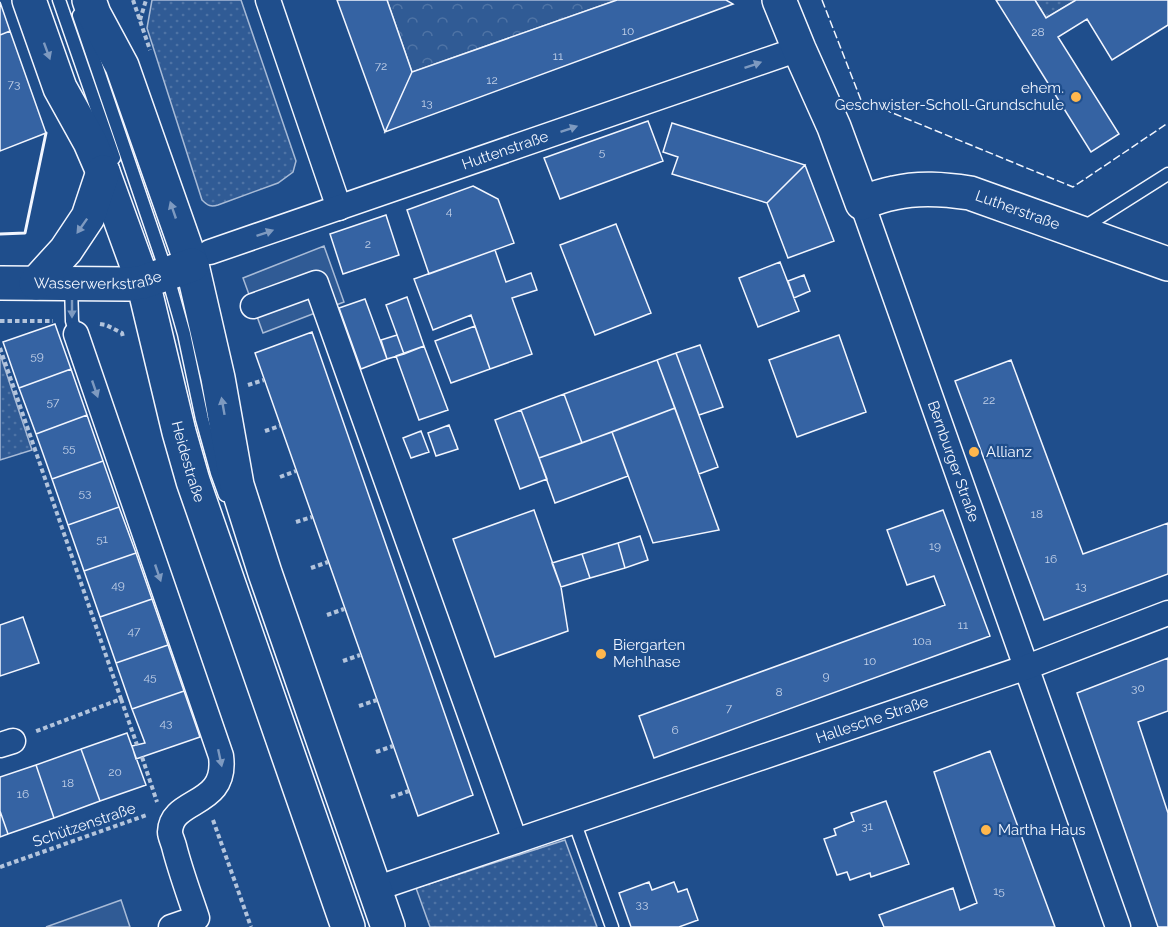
<svg xmlns="http://www.w3.org/2000/svg" width="1168" height="927" viewBox="0 0 1168 927" font-family="Raleway,sans-serif">
<defs>
<pattern id="grass-dots" width="8" height="8" patternUnits="userSpaceOnUse" patternTransform="scale(1.5)"><rect width="8" height="8" fill="#305b95"/><path d="M2 2h.1M6 6h.1" fill="none" stroke="#4e73a5" stroke-width="1.8" stroke-linecap="round"/></pattern>
<pattern id="park-crowns" width="20" height="18" patternUnits="userSpaceOnUse" patternTransform="scale(1.5)"><rect width="20" height="18" fill="#305b95"/><path d="M2 6a3 3 0 1 1 6 0M12 15a3 3 0 1 1 6 0" fill="none" stroke="#4e73a5"/></pattern>
</defs>
<rect width="100%" height="100%" fill="#1f4e8c"/>
<!-- grass -->
<path fill="url(#grass-dots)" stroke="#a8bbd7" stroke-width="1.5" d="M152 0H241L296 161 293 172 278 183 218 205C211 207 208 206 202 200L147 28Z
M1035 0H1076L1046 18Z
M0 354 32 450 0 460Z
M565 840 597 927H430L416 888Z"/>
<!-- park -->
<path fill="url(#park-crowns)" stroke="#a8bbd7" stroke-width="1.5" d="M387 0H617L412 72Z"/>
<!-- pitch -->
<path fill="#305b95" stroke="#a8bbd7" stroke-width="1.5" d="M324 246 344 302 263 333 243 278Z
M121 900 130 927H46Z"/>
<!-- building -->
<path fill="#3563a3" stroke="#f2f6ff" stroke-width="1.5" d="M337 0H387L412 72 385 132Z
M617 0H726L733 4 385 132 412 72Z
M996 0H1035L1046 18 1076 0H1168V25L1112 60 1087 19 1058 37 1119 134 1091 152Z
M0 2 10 31 0 35Z
M10 31 46 133 0 151V35Z
M648 121 663 161 560 199 544 158Z
M672 123 805 165 767 203 672 174 678 157 663 152Z
M805 165 834 241 788 258 767 203Z
M473 186 498 199 514 243 429 274 407 210Z
M386 215 399 255 343 274 330 234Z
M616 224 651 313 595 335 560 245Z
M495 250 506 282 531 273 537 290 512 298 532 354 490 369 471 315 433 330 414 279Z
M780 262 799 311 758 327 739 278Z
M804 275 810 291 794 298 788 281Z
M407 297 424 346 404 354 386 305Z
M365 299 387 359 361 369 339 308Z
M55 324 71 369 19 388 3 342Z
M475 326 490 369 451 383 435 341Z
M312 332 473 795 418 816 255 353Z
M397 335 404 354 387 359 381 340Z
M839 335 866 412 797 437 769 360Z
M700 345 723 407 699 415 676 353Z
M424 346 448 410 419 420 396 356Z
M676 353 718 467 699 474 657 360Z
M657 360 675 408 582 443 564 394Z
M1011 360 1083 554 1168 523V574L1044 620 955 381Z
M71 369 87 415 36 434 19 388Z
M564 394 582 443 539 458 521 410Z
M675 408 719 530 653 543 612 432Z
M521 410 547 479 520 489 495 420Z
M87 415 103 461 52 479 36 434Z
M449 425 458 449 436 456 428 433Z
M421 431 429 452 411 458 403 438Z
M612 432 628 476 555 503 539 458Z
M103 461 119 507 68 525 52 479Z
M119 507 136 553 84 571 68 525Z
M534 510 561 587 568 631 495 657 453 539Z
M943 510 990 636 654 758 639 716 945 605 934 576 907 585 887 530Z
M640 536 648 560 625 568 618 543Z
M618 543 625 568 590 578 582 554Z
M136 553 152 599 100 617 84 571Z
M582 554 590 578 561 587 552 563Z
M152 599 168 645 116 663 100 617Z
M23 617 39 663 0 676V625Z
M168 645 184 691 132 709 116 663Z
M1168 658V711L1138 722 1168 813V927H1158L1077 693Z
M184 691 200 737 136 759 132 746 145 743 132 709Z
M127 733 146 785 100 801 81 749Z
M81 749 100 801 54 818 36 765Z
M990 751 1055 927H884L879 915 953 888 960 910 977 903 934 772Z
M36 765 54 818 8 834 0 811V777Z
M886 801 909 864 871 877 870 873 850 880 847 872 837 875 824 839 836 835 834 829 854 821 851 813Z
M0 811 8 834 0 837Z
M649 882 652 890 674 882 678 892 687 889 698 920 679 927H631L619 893Z"/>
<g fill="none" stroke-linecap="round" stroke-linejoin="round">
<defs>
<path id="lane" d="M59 0 114 158
M79 15 167 274 184 334 202 419 217 473 225 495
M1081 229 1168 174
M71 284 72 321 76 334
M574 821 612 927"/>
<g id="street">
<path d="M268 0 339 208"/>
<path id="s1" d="M862 203 1118 927"/>
<path id="s2" d="M210 252 799 49"/>
<path d="M253 306 316 283 515 841"/>
<path d="M76 334 221 756C228 808 171 797 170 832 170 836 173 842 174 846 180 870 189 894 197 918L171 927"/>
<path d="M0 745 13 741"/>
<path id="s3" d="M375 889 1027 667 1168 613"/>
</g>
<g id="secondary">
<path id="s4" d="M29 0 60 88 90 142 103 172 143 282 179 432 193 481 348 927"/>
<path d="M89 0 94 14 122 66 192 265 218 378 237 485 265 573 388 927"/>
<path id="s5" d="M779 0 799 49 834 127 862 203C872 199 883 195 894 193 919 187 944 189 970 193L1168 264"/>
<path id="s6" d="M0 283 129 284 143 282 192 265"/>
<path d="M36 283 66 250 88 217 103 172"/>
</g>
</defs>
<!-- lane casing -->
<use href="#lane" stroke="#f2f6ff" stroke-width="15"/>
<!-- street casing -->
<use href="#street" stroke="#f2f6ff" stroke-width="27"/>
<!-- secondary casing -->
<use href="#secondary" stroke="#f2f6ff" stroke-width="36"/>
<!-- path -->
<path stroke="#b3c4dc" stroke-width="4" stroke-dasharray="4.5 3" stroke-linecap="butt" d="M133 0 150 50
M140 20 146 0
M0 321H53
M100 324 106 325 122 333 123 337
M0 348 121 699 34 732
M248 385 264 380
M265 431 280 426
M280 477 296 471
M296 522 312 517
M311 568 328 562
M327 615 344 609
M343 661 360 655
M121 699 137 745
M359 706 377 700
M376 752 393 746
M142 757 157 802
M391 797 409 791
M213 820 251 927
M0 867 147 815"/>
<!-- lane -->
<use href="#lane" stroke="#1f4e8c" stroke-width="12"/>
<!-- street -->
<use href="#street" stroke="#1f4e8c" stroke-width="24"/>
<!-- secondary -->
<use href="#secondary" stroke="#1f4e8c" stroke-width="33"/>
<!-- fence -->
<path stroke="#f2f6ff" stroke-width="1.5" stroke-dasharray="8 3" stroke-linecap="butt" d="M822 0 861 100 1073 187 1168 123"/>
<!-- wall -->
<path stroke="#f2f6ff" stroke-width="3" d="M0 234 25 233 46 133"/>
</g>
<!-- one-way arrows -->
<defs><path id="oneway-solid" d="M-6-.8H1V-3.2L6.5 0L1 3.2V.8H-6Z" transform="scale(1.5)"/></defs>
<g fill="#7e9ac0">
<use href="#oneway-solid" transform="translate(47 51) rotate(70)"/>
<use href="#oneway-solid" transform="translate(753 65) rotate(-19)"/>
<use href="#oneway-solid" transform="translate(569 129) rotate(-19)"/>
<use href="#oneway-solid" transform="translate(173 210) rotate(-109)"/>
<use href="#oneway-solid" transform="translate(82 226) rotate(125)"/>
<use href="#oneway-solid" transform="translate(265 233) rotate(-19)"/>
<use href="#oneway-solid" transform="translate(72 309) rotate(90)"/>
<use href="#oneway-solid" transform="translate(95 389) rotate(71)"/>
<use href="#oneway-solid" transform="translate(223 406) rotate(-100)"/>
<use href="#oneway-solid" transform="translate(158 573) rotate(71)"/>
<use href="#oneway-solid" transform="translate(220 758) rotate(78)"/>
</g>
<!-- markers -->
<g fill="#ffb74d" stroke="#1f4e8c" stroke-width="2">
<circle cx="1076" cy="97" r="6"/>
<circle cx="974" cy="452" r="6"/>
<circle cx="601" cy="654" r="6"/>
<circle cx="986" cy="830" r="6"/>
</g>
<g text-anchor="middle" dominant-baseline="central" stroke-width="4.5" stroke-linejoin="round" paint-order="stroke">
<!-- number labels -->
<g font-size="12" fill="#c3d1e8">
<text x="628" y="31">10</text>
<text x="1038" y="32">28</text>
<text x="558" y="56">11</text>
<text x="381" y="66">72</text>
<text x="492" y="80">12</text>
<text x="14" y="84">73</text>
<text x="427" y="103">13</text>
<text x="602" y="152">5</text>
<text x="449" y="211">4</text>
<text x="368" y="244">2</text>
<text x="37" y="356">59</text>
<text x="989" y="400">22</text>
<text x="53" y="402">57</text>
<text x="69" y="448">55</text>
<text x="85" y="493">53</text>
<text x="1037" y="514">18</text>
<text x="102" y="539">51</text>
<text x="935" y="546">19</text>
<text x="1051" y="559">16</text>
<text x="118" y="585">49</text>
<text x="1081" y="586">13</text>
<text x="963" y="625">11</text>
<text x="134" y="631">47</text>
<text x="922" y="641">10a</text>
<text x="870" y="661">10</text>
<text x="826" y="676">9</text>
<text x="150" y="677">45</text>
<text x="1138" y="688">30</text>
<text x="779" y="692">8</text>
<text x="729" y="708">7</text>
<text x="166" y="723">43</text>
<text x="675" y="730">6</text>
<text x="115" y="772">20</text>
<text x="68" y="783">18</text>
<text x="23" y="794">16</text>
<text x="867" y="826">31</text>
<text x="999" y="891">15</text>
<text x="642" y="904">33</text>
</g>
<!-- poi labels -->
<g font-size="15" fill="#f2f6ff" stroke="#1f4e8c" text-anchor="start">
<text x="1064" y="88" text-anchor="end">ehem.<tspan x="1064" dy="17">Geschwister-Scholl-Grundschule</tspan></text>
<text x="986" y="452">Allianz</text>
<text x="613" y="645">Biergarten<tspan x="613" dy="17">Mehlhase</tspan></text>
<text x="998" y="830">Martha Haus</text>
</g>
<!-- street labels -->
<g font-size="15" fill="#f2f6ff" stroke="#1f4e8c">
<text stroke="none"><textPath href="#s2" startOffset="312">Huttenstraße</textPath></text>
<text stroke="none"><textPath href="#s5" startOffset="380">Lutherstraße</textPath></text>
<text stroke="none"><textPath href="#s6" startOffset="98">Wasserwerkstraße</textPath></text>
<text stroke="none"><textPath href="#s1" startOffset="274">Bernburger Straße</textPath></text>
<text stroke="none"><textPath href="#s4" startOffset="490">Heidestraße</textPath></text>
<text stroke="none"><textPath href="#s3" startOffset="525">Hallesche Straße</textPath></text>
<text transform="translate(84 825) rotate(-19)">Schützenstraße</text>
</g>
</g>
</svg>
